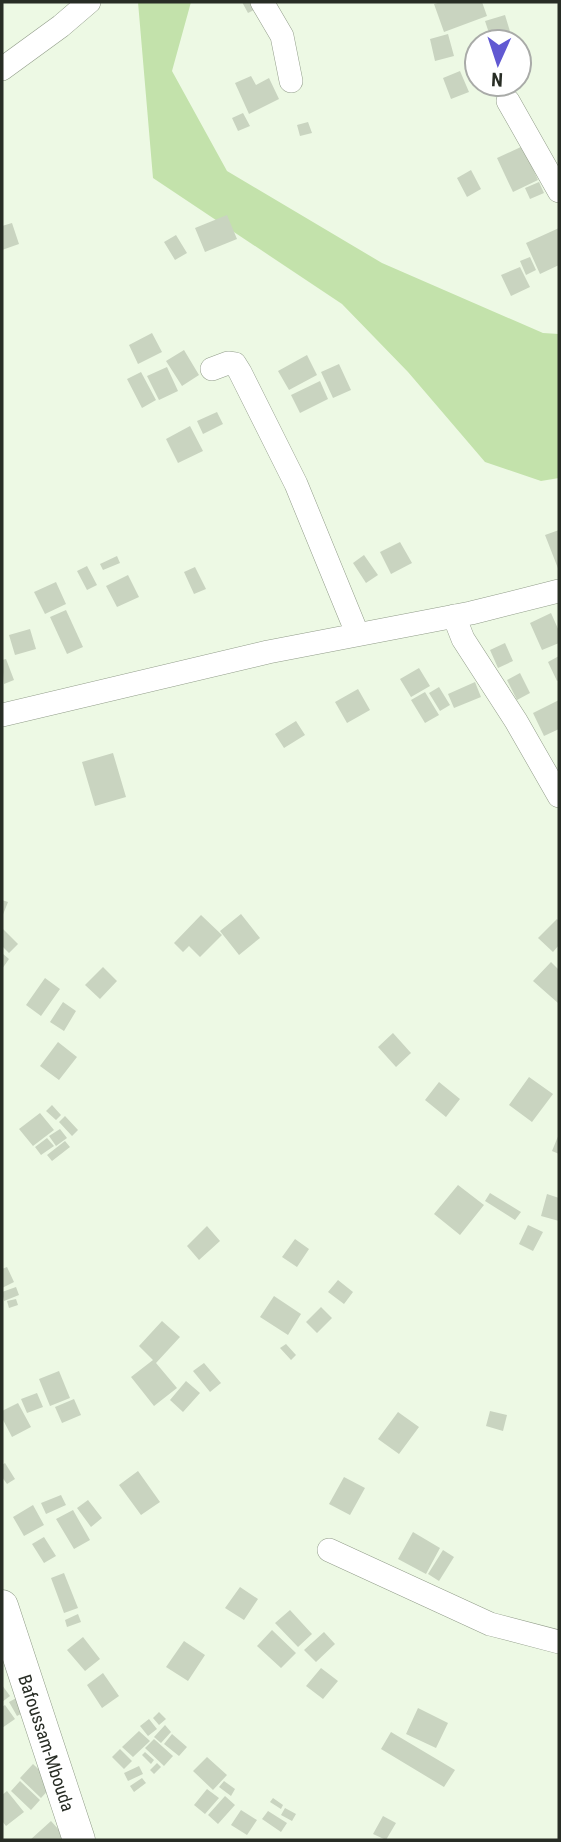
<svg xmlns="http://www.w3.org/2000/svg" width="561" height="1842" viewBox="0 0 561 1842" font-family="'Roboto Condensed',sans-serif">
<rect width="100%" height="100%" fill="#edf9e4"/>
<!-- green -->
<path fill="#c3e2ab" d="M138 2H191L172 71 227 171 382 263 543 333 559 334V478L541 481 485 462 408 372 342 304 153 178Z"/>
<!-- building -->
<path fill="#c9d4c0" d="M242 2H260L262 6 248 13Z
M441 2H482L487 16 444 32 434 4Z
M505 15 512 38 492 42 485 21Z
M448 34 454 56 435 61 430 39Z
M519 45 531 71 519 76Z
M460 71 469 92 451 99 443 78Z
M251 76 256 85 269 78 279 99 249 114 235 83Z
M243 113 250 126 238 131 232 118Z
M308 122 312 133 300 136 297 125Z
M523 146 538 180 513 192 497 158Z
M471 170 481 189 467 197 457 178Z
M539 182 544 193 530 199 525 188Z
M227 215 237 239 205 252 195 228Z
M12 223 19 244 2 250V226Z
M559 228V265L540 274 526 243Z
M176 235 187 253 175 260 164 242Z
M530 257 536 270 526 275 520 261Z
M520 267 530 287 511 296 501 275Z
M152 333 162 352 138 364 129 345Z
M184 350 199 375 182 386 166 361Z
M307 355 317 375 289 390 278 371Z
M339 364 351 390 333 398 321 372Z
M167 367 178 391 159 400 147 376Z
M141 372 156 400 142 408 127 379Z
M320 381 328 399 300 413 291 395Z
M217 412 223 424 203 434 197 421Z
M190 426 203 451 178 463 166 439Z
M559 530V571L545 535Z
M400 542 412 563 391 574 380 552Z
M364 555 378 575 366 583 353 563Z
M117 556 120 563 103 570 100 564Z
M87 566 97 585 87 590 77 571Z
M195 567 206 589 194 594 184 572Z
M128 575 139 597 117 607 106 586Z
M56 582 66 604 45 614 34 592Z
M66 610 83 647 67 654 50 617Z
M551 613 559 631V643L542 650 530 623Z
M30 629 36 649 15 655 9 635Z
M505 643 513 661 498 668 490 650Z
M559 656V680L557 681 548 662Z
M6 659 14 680 4 684 2 660Z
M419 668 430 686 411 697 400 679Z
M520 673 530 693 517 700 507 680Z
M475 682 481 697 454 708 448 694Z
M439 687 450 705 440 711 429 693Z
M358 689 370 710 347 723 335 702Z
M425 692 439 715 425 723 411 700Z
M559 700V729L544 736 533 713Z
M296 721 305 735 284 748 275 734Z
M113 753 126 797 95 806 82 762Z
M2 900 8 902 2 917Z
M241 914 260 938 239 955 220 931Z
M201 915 222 935 200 957 189 946 183 952 174 943Z
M557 919 559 921V945L553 952 538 938Z
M2 928 18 944 9 953 2 946Z
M2 953 9 959 2 969Z
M551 962 559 970 558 1003 533 981Z
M103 967 117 981 100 999 85 985Z
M45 978 60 989 41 1016 26 1005Z
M63 1002 76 1011 64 1031 50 1022Z
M393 1033 411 1053 396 1067 378 1047Z
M58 1042 77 1057 59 1080 40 1066Z
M529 1077 553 1094 532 1122 509 1105Z
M439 1082 460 1099 446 1117 425 1100Z
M52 1105 61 1115 56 1120 46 1111Z
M40 1113 54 1130 33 1146 19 1129Z
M65 1116 78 1130 72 1136 59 1122Z
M60 1129 67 1138 56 1146 49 1136Z
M559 1134V1154L552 1151Z
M47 1138 54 1146 41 1155 35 1147Z
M65 1141 70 1147 52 1161 47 1155Z
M458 1185 484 1205 460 1235 434 1214Z
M490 1193 521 1212 515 1220 485 1201Z
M547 1194 559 1198V1221L541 1216Z
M528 1225 543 1232 533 1251 519 1244Z
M207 1226 220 1241 199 1260 187 1246Z
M295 1239 309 1249 297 1267 282 1257Z
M7 1267 14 1282 2 1288V1269Z
M338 1280 353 1292 344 1304 328 1292Z
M16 1287 19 1295 4 1301 2 1292Z
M274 1296 301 1314 288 1335 260 1317Z
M16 1299 18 1305 9 1308 7 1301Z
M321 1307 332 1318 317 1333 306 1322Z
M162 1321 180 1337 156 1363 177 1388 154 1406 131 1377 153 1360 139 1346Z
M286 1344 296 1355 291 1360 280 1348Z
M204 1363 221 1383 210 1392 193 1371Z
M59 1371 70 1398 50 1406 39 1379Z
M186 1381 200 1393 183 1412 170 1400Z
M37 1393 43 1407 27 1413 21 1399Z
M74 1399 81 1415 62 1423 55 1407Z
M18 1403 31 1427 12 1437 2 1418V1411Z
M490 1411 507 1415 503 1431 486 1426Z
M398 1412 419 1427 399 1454 378 1439Z
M5 1463 15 1479 7 1484 2 1477V1465Z
M138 1471 160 1502 141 1515 119 1485Z
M344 1477 365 1488 350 1515 329 1504Z
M61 1495 66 1505 46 1514 41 1503Z
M88 1500 102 1518 91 1527 77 1508Z
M33 1505 44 1525 24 1536 13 1517Z
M73 1510 90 1540 74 1549 56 1519Z
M413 1532 440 1548 426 1574 398 1559Z
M44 1537 56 1556 44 1563 32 1544Z
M443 1550 454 1557 439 1581 428 1574Z
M64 1573 78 1608 64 1613 51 1578Z
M240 1587 258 1599 244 1620 225 1608Z
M290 1610 312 1634 298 1647 275 1623Z
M78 1614 81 1622 67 1627 65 1620Z
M272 1630 296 1653 281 1668 257 1646Z
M324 1632 335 1644 316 1662 304 1650Z
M83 1637 100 1659 85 1671 67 1650Z
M184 1641 205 1655 188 1681 166 1667Z
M321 1668 338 1681 323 1699 306 1686Z
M103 1673 119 1696 102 1708 87 1685Z
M2 1685 10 1696 2 1702Z
M20 1696 28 1710 17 1716 9 1702Z
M5 1705 15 1719 2 1728V1707Z
M418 1708 448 1723 436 1748 406 1734Z
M159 1712 166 1719 159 1725 153 1718Z
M149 1719 157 1729 148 1736 140 1726Z
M165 1725 171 1732 161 1743 154 1737Z
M139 1731 150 1741 133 1757 122 1747Z
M391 1732 455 1770 444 1787 381 1749Z
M172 1734 187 1747 179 1756 164 1744Z
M154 1739 173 1756 164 1766 145 1748Z
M120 1749 132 1761 124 1769 112 1757Z
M145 1752 154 1760 151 1764 142 1755Z
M207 1757 227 1775 213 1790 193 1771Z
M157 1763 161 1767 154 1774 150 1770Z
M33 1764 54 1784 41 1798 20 1778Z
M139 1766 143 1774 128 1781 124 1773Z
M142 1778 146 1783 134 1792 130 1786Z
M20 1781 40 1800 31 1810 11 1791Z
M224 1781 235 1789 231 1796 219 1787Z
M207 1789 219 1798 205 1814 194 1805Z
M7 1791 24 1812 6 1826 2 1821V1795Z
M225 1796 235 1805 218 1824 208 1815Z
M273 1798 283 1805 281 1809 270 1802Z
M285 1808 296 1814 292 1821 281 1815Z
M241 1810 257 1820 247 1835 231 1825Z
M268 1811 287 1823 281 1832 262 1819Z
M383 1816 396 1823 386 1840 373 1834Z
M51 1821 68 1840H30Z"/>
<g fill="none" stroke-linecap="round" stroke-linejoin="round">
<defs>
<path id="minor" d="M262 2 282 36 291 81
M2 69 61 26 89 2
M508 101 559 191
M212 369 228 363 235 364 240 372 296 484 357 633
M454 616 463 639 516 721 559 796
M2 715 268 652 471 613 559 591
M329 1550 490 1624 559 1642"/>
<g id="highway">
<path id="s1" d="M2 1606 79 1840"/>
</g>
</defs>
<!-- minor casing -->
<use href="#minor" stroke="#919c89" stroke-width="24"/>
<!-- highway casing -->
<use href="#highway" stroke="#919c89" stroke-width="33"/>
<!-- minor -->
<use href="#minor" stroke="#fff" stroke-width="23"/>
<!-- highway -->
<use href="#highway" stroke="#fff" stroke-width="32"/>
</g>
<g text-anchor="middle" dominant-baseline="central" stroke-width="5" stroke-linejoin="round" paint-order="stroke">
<!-- street labels -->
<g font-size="18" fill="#282d25" stroke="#fff">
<text stroke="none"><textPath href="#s1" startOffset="144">Bafoussam-Mbouda</textPath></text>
</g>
</g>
<!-- border -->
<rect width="561" height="1842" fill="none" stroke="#282d25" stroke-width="7"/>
<!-- north arrow -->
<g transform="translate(498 63) rotate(183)"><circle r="33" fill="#ffffff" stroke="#a9aba8" stroke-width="2"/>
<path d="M0-5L12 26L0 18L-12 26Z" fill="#6159d2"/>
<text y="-10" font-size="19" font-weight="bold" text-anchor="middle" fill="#282d25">N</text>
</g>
</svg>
